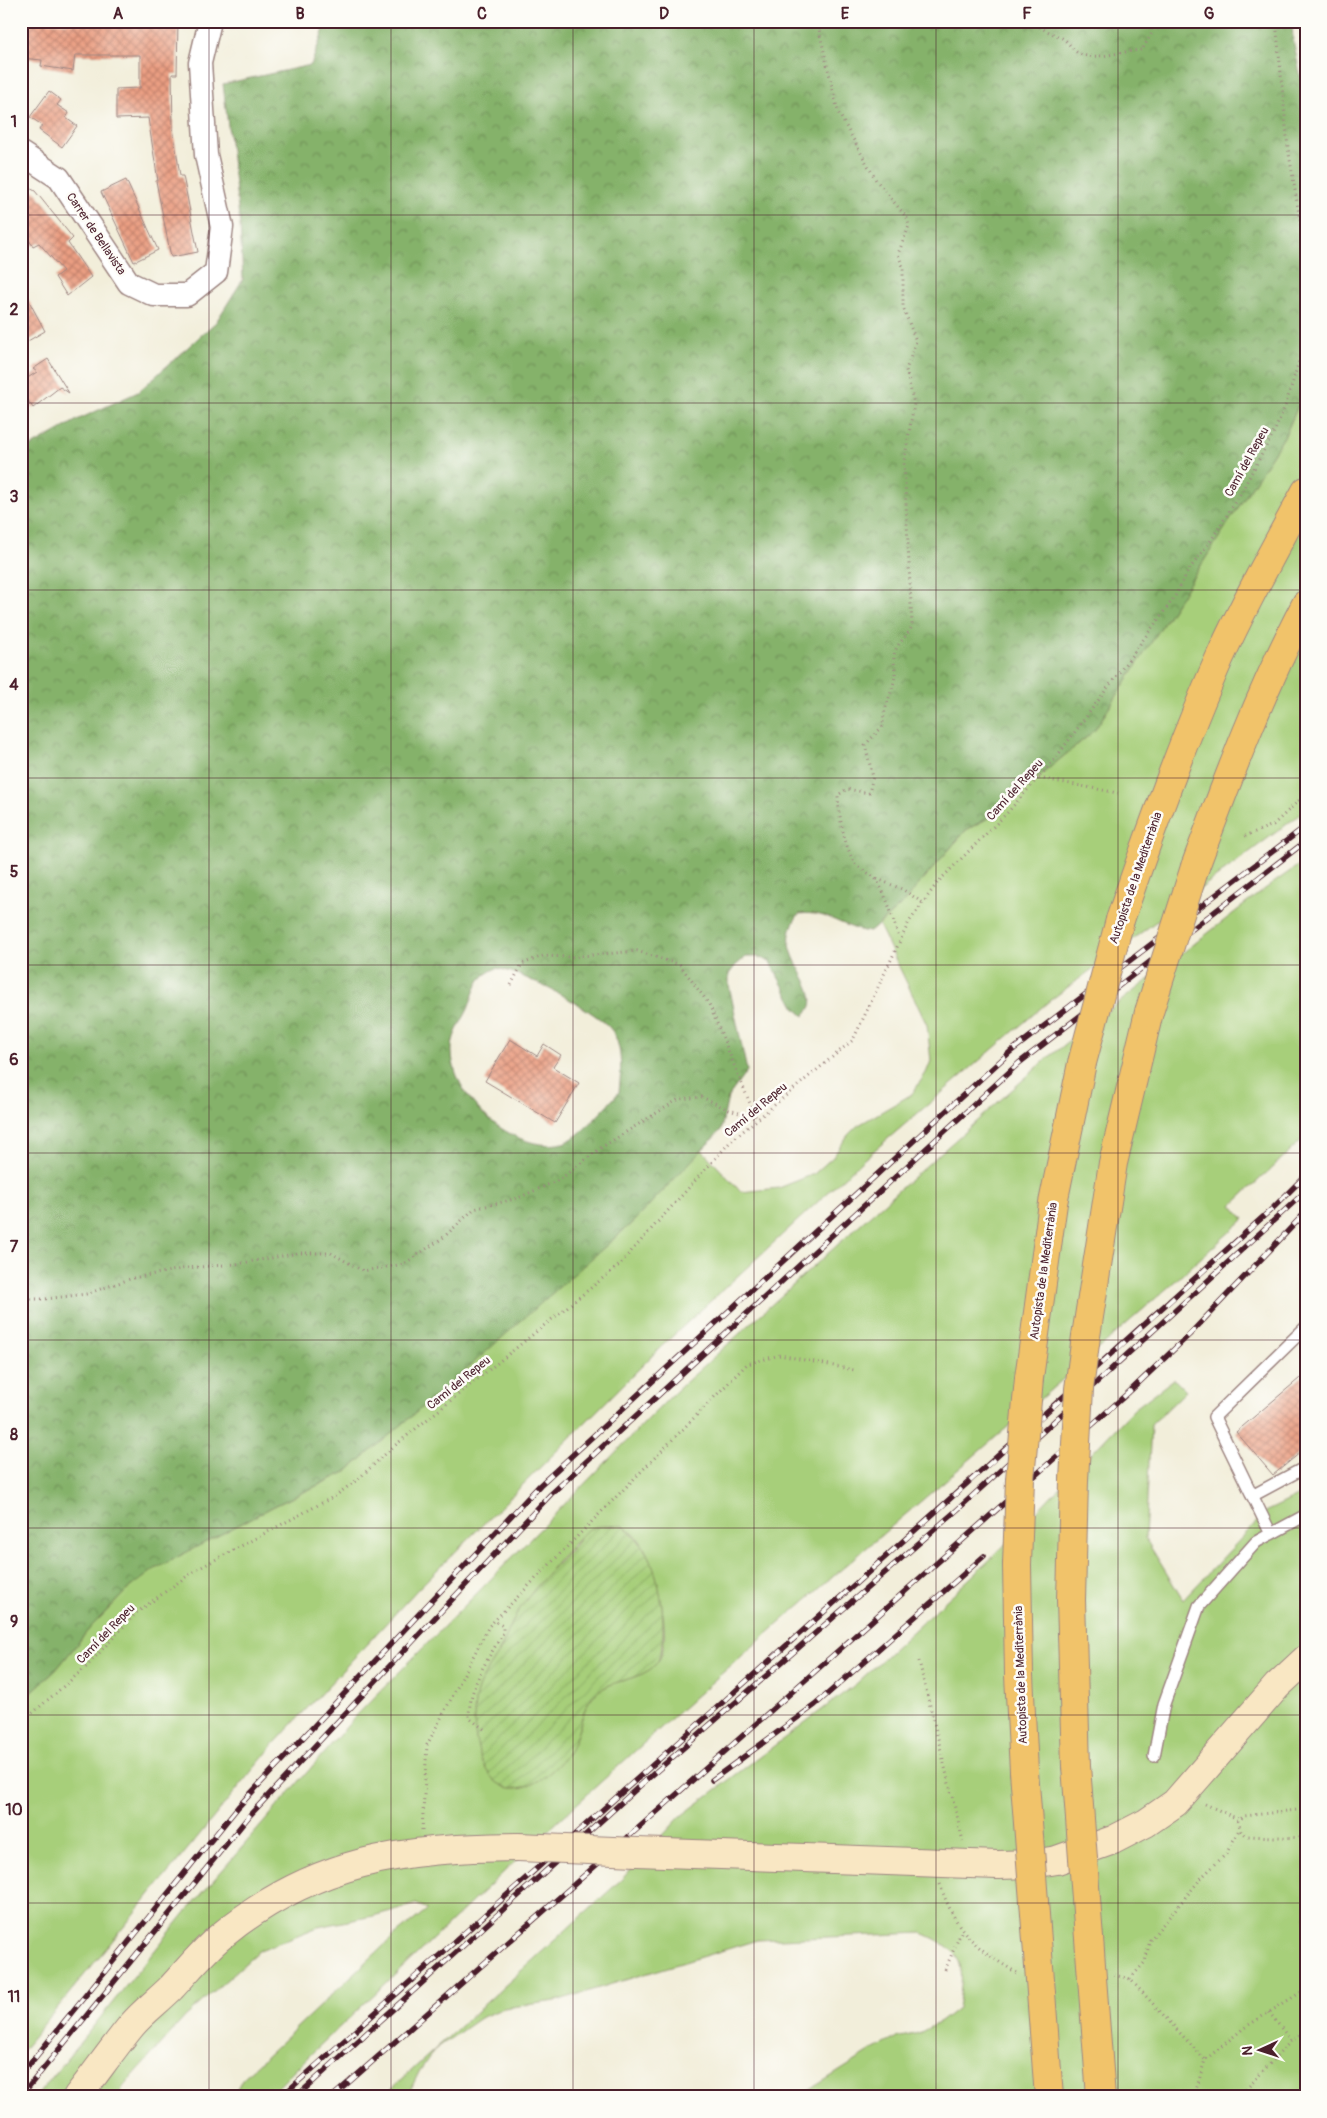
<svg xmlns="http://www.w3.org/2000/svg" width="1327" height="2118" viewBox="0 0 1327 2118" font-family="Pangolin,sans-serif">
<defs>
<pattern id="forest-crowns" width="20" height="18" patternUnits="userSpaceOnUse" patternTransform="scale(1.25)"><rect width="20" height="18" fill="#85b26a"/><path d="M2 6a3 3 0 1 1 6 0M12 15a3 3 0 1 1 6 0" fill="none" stroke="#6f9057"/></pattern>
<pattern id="garden-furrows" width="10" height="10" patternUnits="userSpaceOnUse" patternTransform="scale(1.25)"><rect width="10" height="10" fill="#a7cf7a"/><path d="M-1 1l2-2M0 10L10 0M9 11l2-2" fill="none" stroke="#91b16a"/></pattern>
<pattern id="building-cross-hatch" width="8" height="8" patternUnits="userSpaceOnUse" patternTransform="scale(1.25)"><rect width="8" height="8" fill="#ea9e82"/><path d="M0 0l8 8M0 8l8-8" fill="none" stroke="#c0806b"/></pattern>
</defs>
<rect width="100%" height="100%" fill="#fdfcf7"/>
<filter id="ink" filterUnits="userSpaceOnUse"><feTurbulence type="fractalNoise" baseFrequency=".02" numOctaves="2"/><feDisplacementMap in="SourceGraphic" scale="10" xChannelSelector="R" yChannelSelector="G"/><feConvolveMatrix kernelMatrix="1 2 1 2 8 2 1 2 1" color-interpolation-filters="sRGB"/></filter>
<filter id="wash" filterUnits="userSpaceOnUse"><feTurbulence type="fractalNoise" baseFrequency=".0096" numOctaves="4" result="noise"/><feDisplacementMap in="SourceGraphic" scale="20" xChannelSelector="R" yChannelSelector="G"/><feGaussianBlur stdDeviation="1.12" result="paint"/><feColorMatrix in="noise" values="0 0 0 0 0 0 0 0 0 0 0 0 0 0 0 0 0 1.4 0 .05"/><feComposite in="paint" operator="in"/></filter>
<g filter="url(#wash)">
<rect width="100%" height="100%" fill="#f2eeda"/>
<!-- grass -->
<path fill="#a7cf7a" stroke="#787752" fill-rule="evenodd" d="M1306 388V810L1048 1002 863 1160 662 1346 416 1591 274 1744 21 2052V1701L55 1671 90 1628 126 1591 155 1568 276 1505 346 1472 634 1221 701 1149 741 1192 779 1188 814 1174 833 1157 848 1135 857 1126 912 1094 926 1073 931 1061 927 1025 879 925 901 905 966 830 990 817 1094 731 1285 435Z
M1306 860V1136L1232 1205 1244 1219C1045 1401 834 1570 634 1752 525 1850 420 1952 313 2052L268 2097H233L242 2079 276 2047 392 1938 428 1909 416 1904 373 1916 318 1927 260 1950 185 2017 123 2087 117 2097H36L186 1912 355 1717 674 1393 866 1219 1049 1057 1262 891ZM623 1526C630 1531 637 1536 642 1544 655 1566 676 1643 656 1664 639 1682 607 1678 592 1697 585 1705 582 1718 579 1728 570 1756 553 1772 527 1786L477 1743 476 1718 478 1690 499 1652 516 1616 557 1562 586 1531Z
M1174 1379 1186 1391 1151 1425 1145 1538 1183 1600 1267 1511 1306 1492V2097H798L873 2050 896 2038 919 2033 940 2022 958 2008C965 1964 965 1951 922 1933L757 1940 556 2001 504 2008 480 2018 434 2050 419 2072 407 2097H383L400 2081 622 1879 681 1816 856 1684 996 1554 1134 1409Z"/>
<!-- forest -->
<path fill="url(#forest-crowns)" stroke="#68684a" fill-rule="evenodd" d="M327 21H1292L1293 40 1306 103V388L1285 435 1094 731 990 817 966 830 901 905 870 932C843 929 828 910 799 914 770 951 818 979 811 1006 810 1009 806 1013 804 1016L795 1008 770 962 759 957H746L736 965 729 974V985L747 1071 728 1097 721 1130 634 1221 445 1388 346 1472 276 1505 155 1569 126 1591 90 1628 55 1671 21 1701V452L79 419 138 392 216 322 243 279 240 225 223 84 311 65ZM497 968C521 972 601 1012 613 1032 623 1049 621 1074 619 1092 608 1105 579 1139 563 1143 514 1155 449 1097 452 1047 453 1033 462 1022 468 1009 476 989 475 977 497 968Z"/>
<!-- garden -->
<path fill="url(#garden-furrows)" stroke="#787752" d="M623 1526C656 1549 664 1597 663 1635 662 1643 662 1656 656 1664 641 1682 609 1678 593 1696 581 1709 581 1729 573 1744 563 1765 529 1797 503 1786 475 1774 469 1714 478 1689 482 1677 492 1665 499 1653 505 1641 509 1627 516 1615 531 1590 554 1567 574 1546 578 1542 581 1535 586 1531 595 1524 612 1526 623 1526Z"/>
<g id="blocks">
<!-- building -->
<path fill="url(#building-cross-hatch)" d="M21 21 90 24V21H178L177 74H172L173 128 180 176H183L198 252 171 257 156 181H158L148 118 116 119V89L140 88V55H75L73 71 41 66 42 60 21 58Z
M49 91 61 100 57 105 69 113 66 118 77 126 62 147 39 130 42 125 30 117Z
M126 180 158 250 134 262 101 192Z
M21 183 35 191 73 238 68 243 91 277 67 296 55 277 63 271 39 243 33 246 21 228Z
M21 286 45 331 21 345Z
M48 359 69 393 60 387 33 408 21 390V382L37 372 33 369Z
M510 1039 537 1056 544 1044 561 1055 553 1067 579 1083 555 1123 485 1081Z
M1306 1373V1448L1273 1475 1236 1432Z"/>
</g>
</g>
<g filter="url(#ink)">
<use href="#blocks" fill-opacity="0" stroke="#9e8682" stroke-width="1"/>
<g fill="none" stroke-linecap="round" stroke-linejoin="round">
<defs>
<path id="lane" d="M1252 1496 1306 1467
M1271 1534 1214 1417 1306 1327
M1154 1756 1164 1704 1199 1606 1256 1542 1306 1515"/>
<path id="street" d="M21 153 59 178 129 283 154 295H187L216 272 222 227 206 155 200 63 210 21"/>
<path id="secondary" d="M637 1852 998 1865 1032 1864 1057 1860 1113 1840 1146 1823 1175 1803 1277 1686 1306 1659
M77 2097C96 2073 113 2048 132 2025 144 2011 158 2001 171 1988 187 1971 202 1952 221 1936 314 1860 402 1848 518 1847"/>
<path id="highway" d="M1195 867C1228 778 1262 688 1306 604
M1120 920C1150 832 1182 742 1220 657 1246 600 1276 546 1306 491
M1086 1336 1113 1163 1149 1012
M1029 1378 1053 1203 1082 1063
M1074 1480 1071 1600 1076 1766
M1017 1565 1019 1675 1024 1771"/>
</defs>
<!-- lane casing -->
<use href="#lane" stroke="#9e8682" stroke-width="14"/>
<!-- street casing -->
<use href="#street" stroke="#9e8682" stroke-width="25"/>
<!-- secondary casing -->
<use href="#secondary" stroke="#9e8682" stroke-width="30"/>
<!-- highway casing -->
<use href="#highway" stroke="#9e8682" stroke-width="30"/>
<!-- path -->
<path stroke="#9e8682" stroke-width="3" stroke-dasharray="1 4" stroke-linecap="butt" d="M817 21 838 112 876 180 907 218 909 226 898 254 903 267V307L916 341 906 370 914 404 904 462 912 626C908 635 900 641 896 649 892 657 895 664 895 672 895 690 883 705 883 726L865 745 873 777 869 793 847 789 838 795C838 812 845 851 856 864 862 871 873 874 877 881 888 898 893 919 899 938
M1003 21 1006 24 1008 21
M1031 21C1042 29 1051 33 1062 38 1069 42 1073 51 1080 54 1095 61 1125 50 1142 50L1152 33V21
M1276 21 1288 148 1302 232 1306 274
M1039 778 1118 793
M1245 836 1273 825 1306 794
M877 879 902 889 923 903
M511 985 522 964 543 956 569 957 637 951 680 965 709 1004 756 1118
M21 1299H45L86 1294 133 1278 187 1268 236 1264 300 1253H331L363 1271 404 1264 444 1237 474 1209 518 1198 559 1180 602 1147 679 1099 702 1097 729 1110 756 1118
M919 1661 963 1841
M21 1723 86 1667 136 1613 194 1571 335 1496 357 1480 393 1447 618 1266 731 1141 853 1040 909 922 938 882 1007 813 1055 759 1174 598 1188 571 1212 539 1240 494 1275 430 1286 404 1306 338
M484 1729 469 1718C469 1685 487 1661 503 1633V1626L494 1621
M1205 1804 1238 1819
M1306 1809 1244 1816 1238 1821 1241 1831 1247 1836 1306 1838
M422 1830 427 1745 489 1626 747 1364 780 1355 854 1370
M940 1884C956 1932 974 1947 1017 1973
M945 1970 962 1930
M1114 1975 1130 1979 1205 2060
M1130 1979 1145 1962 1150 1940 1203 1876 1226 1854 1240 1828
M1269 2012 1291 2041
M1194 2097 1205 2060 1244 2028 1306 1989
M1239 2097 1291 2041 1306 2032"/>
<!-- lane -->
<use href="#lane" stroke="#fff" stroke-width="11"/>
<!-- street -->
<use href="#street" stroke="#fff" stroke-width="22"/>
<!-- secondary -->
<use href="#secondary" stroke="#f9e7c3" stroke-width="28"/>
<!-- highway -->
<use href="#highway" stroke="#f1c36a" stroke-width="28"/>
<defs>
<path id="rail" d="M712 1780 815 1705 984 1556
M21 2075 238 1807 540 1485 1010 1052 1306 826
M21 2096 250 1815 551 1494 1019 1063 1306 841
M281 2097C612 1800 945 1506 1274 1207L1306 1175
M296 2097 644 1782 957 1510 1306 1191
M332 2097 668 1802 1128 1393 1189 1335 1306 1212"/>
</defs>
<!-- rail casing -->
<use href="#rail" stroke="#4a1f2b" stroke-width="5.5"/>
<!-- rail -->
<use href="#rail" stroke="#fdfcf7" stroke-width="4" stroke-dasharray="11" stroke-linecap="butt"/>
<defs>
<path id="secondary-bridge" d="M518 1847 637 1852"/>
<path id="highway-bridge" d="M1149 1012 1195 867
M1082 1063 1120 920
M1074 1480 1079 1389 1086 1336
M1017 1565 1020 1479 1029 1378
M1076 1766 1101 2097
M1024 1771 1049 2097"/>
</defs>
<!-- secondary-bridge casing -->
<use href="#secondary-bridge" stroke="#9e8682" stroke-width="30" stroke-linecap="butt"/>
<!-- highway-bridge casing -->
<use href="#highway-bridge" stroke="#9e8682" stroke-width="30" stroke-linecap="butt"/>
<!-- secondary-bridge -->
<use href="#secondary-bridge" stroke="#f9e7c3" stroke-width="28"/>
<!-- highway-bridge -->
<use href="#highway-bridge" stroke="#f1c36a" stroke-width="28"/>
</g>
</g>
<!-- grid -->
<path fill="none" stroke="#4a1f2b" stroke-width="1" stroke-opacity="0.55" d="M209 21V2097M391 21V2097M573 21V2097M754 21V2097M936 21V2097M1118 21V2097M21 215H1306M21 403H1306M21 590H1306M21 778H1306M21 965H1306M21 1153H1306M21 1340H1306M21 1528H1306M21 1715H1306M21 1903H1306"/>
<g text-anchor="middle" dominant-baseline="central" stroke-width="5" stroke-linejoin="round" paint-order="stroke">
<!-- street labels -->
<g font-size="12" fill="#4a1f2b" stroke="#fdfcf7">
<text transform="translate(96 234) rotate(56)">Carrer de Bellavista</text>
<text transform="translate(1247 462) rotate(-61)">Camí del Repeu</text>
<text transform="translate(1015 790) rotate(-48)">Camí del Repeu</text>
<text transform="translate(1136 878) rotate(-71)">Autopista de la Mediterrània</text>
<text transform="translate(756 1110) rotate(-40)">Camí del Repeu</text>
<text transform="translate(1044 1271) rotate(-82)">Autopista de la Mediterrània</text>
<text transform="translate(459 1383) rotate(-39)">Camí del Repeu</text>
<text transform="translate(106 1634) rotate(-46)">Camí del Repeu</text>
<text transform="translate(1021 1675) rotate(-92)">Autopista de la Mediterrània</text>
</g>
</g>
<!-- margin -->
<rect width="1327" height="2118" fill="none" stroke="#fdfcf7" stroke-width="55"/>
<!-- north arrow -->
<g transform="translate(1260 2050) rotate(267)" stroke="#fdfcf7" stroke-width="4" paint-order="stroke">
<path d="M0-4L9 19L0 12L-9 19Z" fill="#4a1f2b"/>
<text y="-8" font-size="14" font-weight="bold" text-anchor="middle" fill="#4a1f2b">N</text>
</g>
<rect x="28" y="28" width="1272" height="2062" fill="none" stroke="#4a1f2b" stroke-width="2"/>
<g font-size="16" text-anchor="middle" font-weight="bold" fill="#4a1f2b">
<text x="118" y="19">A</text>
<text x="300" y="19">B</text>
<text x="482" y="19">C</text>
<text x="664" y="19">D</text>
<text x="845" y="19">E</text>
<text x="1027" y="19">F</text>
<text x="1209" y="19">G</text>
<text x="14" y="127">1</text>
<text x="14" y="315">2</text>
<text x="14" y="502">3</text>
<text x="14" y="690">4</text>
<text x="14" y="877">5</text>
<text x="14" y="1065">6</text>
<text x="14" y="1252">7</text>
<text x="14" y="1440">8</text>
<text x="14" y="1627">9</text>
<text x="14" y="1815">10</text>
<text x="14" y="2002">11</text>
</g>
</svg>
